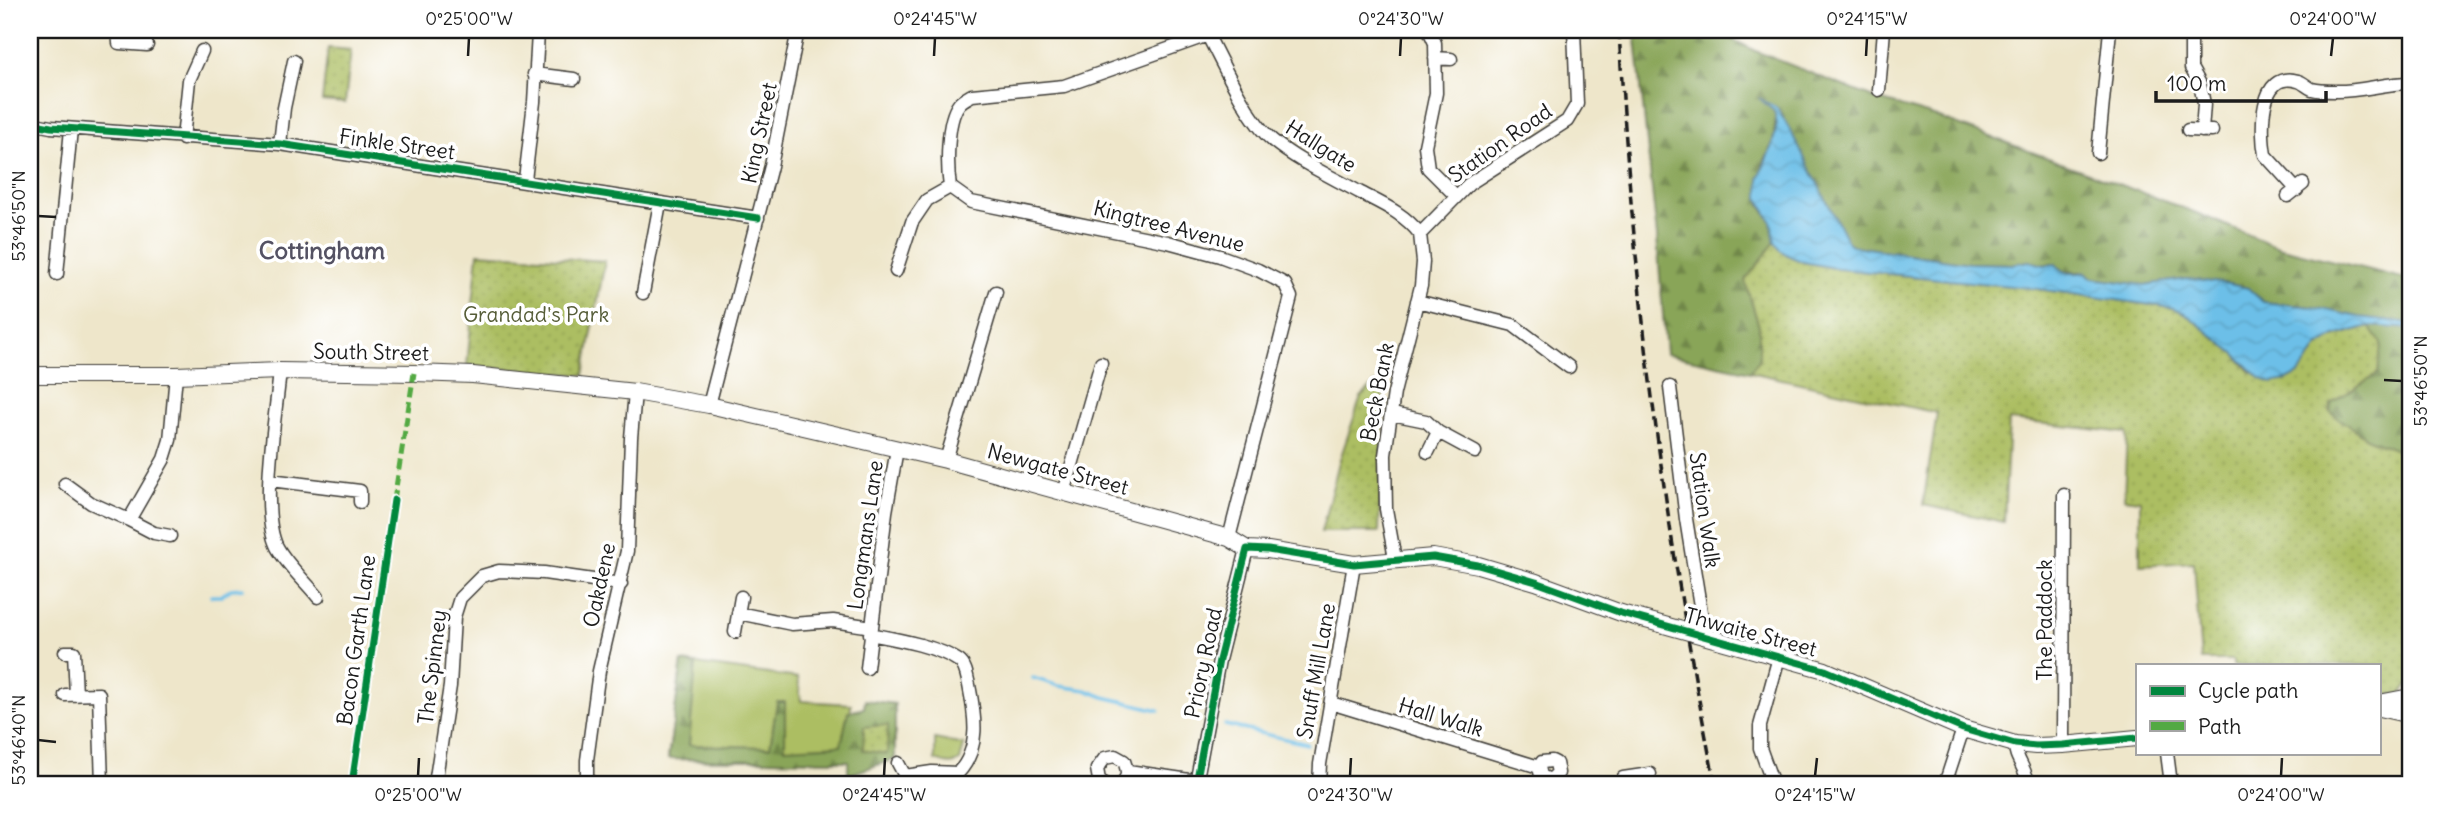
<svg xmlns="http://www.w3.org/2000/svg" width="2440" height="814" viewBox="0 0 2440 814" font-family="Delius,sans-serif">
<defs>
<pattern id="forest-firs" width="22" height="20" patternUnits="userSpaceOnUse" patternTransform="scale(1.75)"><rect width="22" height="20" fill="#89a558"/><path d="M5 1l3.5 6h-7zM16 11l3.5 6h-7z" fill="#6f8648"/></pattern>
<pattern id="park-dots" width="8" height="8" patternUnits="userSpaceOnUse" patternTransform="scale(1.75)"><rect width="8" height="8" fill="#acbe62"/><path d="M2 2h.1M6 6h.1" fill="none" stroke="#93a354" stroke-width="1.8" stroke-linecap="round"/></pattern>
<pattern id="water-waves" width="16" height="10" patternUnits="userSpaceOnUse" patternTransform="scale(1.75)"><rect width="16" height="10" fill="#6cbfe8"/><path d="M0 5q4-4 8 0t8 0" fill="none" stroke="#5da4c6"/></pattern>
</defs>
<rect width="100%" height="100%" fill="#fff"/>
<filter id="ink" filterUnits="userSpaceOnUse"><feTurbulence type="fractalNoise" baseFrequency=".0143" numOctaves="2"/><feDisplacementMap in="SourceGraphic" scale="14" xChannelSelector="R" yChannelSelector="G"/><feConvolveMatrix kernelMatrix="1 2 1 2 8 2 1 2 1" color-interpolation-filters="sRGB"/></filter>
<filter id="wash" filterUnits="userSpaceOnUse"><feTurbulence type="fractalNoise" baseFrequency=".00686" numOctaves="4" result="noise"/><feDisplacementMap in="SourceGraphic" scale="28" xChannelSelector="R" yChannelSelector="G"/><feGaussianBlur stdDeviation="1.57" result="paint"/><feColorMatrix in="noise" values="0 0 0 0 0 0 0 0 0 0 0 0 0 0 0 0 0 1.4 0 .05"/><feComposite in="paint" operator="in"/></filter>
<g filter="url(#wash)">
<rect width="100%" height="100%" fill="#eee6ca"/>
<!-- grass -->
<path fill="#acbe62" stroke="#646d3f" stroke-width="2" d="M682 662 798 678 801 701 851 704 849 761 668 759Z
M935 739 964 745 960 761C952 766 944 763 935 760Z"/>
<!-- forest -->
<path fill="url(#forest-firs)" stroke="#52603a" stroke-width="2" d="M1635 30H1715L1753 50 1876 99 1934 116 2194 212 2278 247 2410 280V464L2400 451 2368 439 2330 412 2331 403 2378 373 2381 343 2313 307 2263 302 2248 288 2229 284 2187 279 2144 285 2092 278 2086 272H2065L2051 263 2044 265 2029 261 2013 264 1969 263 1854 246 1848 242 1776 117 1773 143 1763 164 1761 205 1771 221 1775 242 1745 281 1759 326V360L1750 372 1666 354 1657 237Z
M682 662 696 665 689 745 770 747 777 702H785V748L841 745 848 712 864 708 865 700 895 704V759L848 775V761L668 759Z"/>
<!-- park -->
<path fill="url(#park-dots)" stroke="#646d3f" stroke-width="2" d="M328 48 351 50 345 103 322 101Z
M1775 242 1780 250 1803 262 1839 269 2030 288 2173 308 2185 313 2234 353 2251 372 2284 379 2299 374 2318 347 2328 339 2369 326 2381 343 2378 373 2331 403 2330 412 2368 439 2400 451 2410 464V683L2400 694 2379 695V665H2233V660H2201L2194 562 2140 565V500L2124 498 2127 433 2009 420 2004 522 1923 505 1937 413 1750 372 1759 360V326L1745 281Z
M478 253 605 261 584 375 467 366Z
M1376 383 1383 384 1379 532H1321L1339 462 1361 397Z
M888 725 887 754 863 750 864 727Z"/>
<!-- water -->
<path fill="url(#water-waves)" stroke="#446e82" stroke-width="2" d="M1759 98 1777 108 1789 128 1848 242 1854 246 1969 263 2013 264 2029 261 2044 265 2056 264C2062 275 2075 274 2086 272L2092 278 2144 285 2187 279 2229 284 2248 288 2263 302 2313 307 2359 317 2410 323V329L2369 326 2336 336 2318 347 2299 374 2287 380 2272 383 2261 379 2234 353 2185 313 2173 308 2030 288 1839 269 1803 262 1789 256 1780 250 1775 242 1771 221 1759 198V178L1773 143 1777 124 1774 111Z"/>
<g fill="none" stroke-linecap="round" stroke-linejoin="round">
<!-- stream -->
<path stroke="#6cbfe8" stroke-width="3.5" d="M211 596H221L231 589 243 588
M1033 678 1059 686 1086 690 1104 697 1159 710
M1225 725 1307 744"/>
</g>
</g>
<g filter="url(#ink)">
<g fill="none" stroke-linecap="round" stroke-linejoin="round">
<defs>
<path id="minor" d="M118 30 119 43 147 45
M1205 30C1221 60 1247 119 1272 140 1297 161 1330 176 1359 192 1382 204 1404 213 1420 234
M1429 30 1435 43 1436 93 1425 146 1428 168 1456 196
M2191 30V68L2200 84 2204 104 2202 131
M1435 58 1451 59
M534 74 574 79
M1879 90 1884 30
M30 123 51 127 280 144 758 218
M2188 130 2212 131
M183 139 189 80 202 51
M280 144 284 108 294 61
M2098 153 2110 30
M525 180 534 102 538 33
M950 187C947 167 946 121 959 104 962 100 967 98 972 95L1064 86 1208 35
M2297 190 2265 155C2261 132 2258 69 2298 81 2303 82 2307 87 2312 89 2319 91 2328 91 2334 91 2360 92 2384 83 2410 83
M2288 196 2303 184
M1420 234 1469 184 1567 121 1577 104 1574 30
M896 271 912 222 927 200 950 187 971 202 1168 242 1220 256 1258 270 1285 284 1291 297 1229 538
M57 274 71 129
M643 293 660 203
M1417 301 1513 325 1569 367
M280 371C276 414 259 511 277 547 287 565 305 581 318 597
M1670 387 1686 519 1705 637
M709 405 771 166 798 30
M1392 414 1426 421 1438 432 1475 452
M1428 452 1438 432
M946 460 996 292
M270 480 360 491V502
M65 484 91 503 129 520 164 459 170 440 176 375
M1064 493 1101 363
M129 520 154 533 170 536
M1395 559 1386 509 1385 455 1394 393 1421 286 1423 262 1420 234
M738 613 792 624 833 621 872 627
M735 632 741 597
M870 634C896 639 937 646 959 661 966 666 967 677 969 685 975 715 981 749 958 773L932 772 905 776
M65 652H74L76 695
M867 668 886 512 897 449
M65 695 99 694 102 784
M1331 703 1539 767 1541 776 1550 780 1558 773 1556 763 1552 761 1542 762 1539 767
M2015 744C2014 758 2027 769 2028 784
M2063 745 2064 495
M2167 753 2171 784
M898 763 905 776 906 784
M1128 771 1196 781
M1623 778 1650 774
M435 784 450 686 454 617 460 598 482 576 499 571 544 573 621 584
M587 784V760L599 671 627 551 631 438 635 392
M1105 784 1099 780 1097 769 1105 758 1115 756 1124 761C1128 772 1129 776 1121 784
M1196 784 1219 660 1247 549
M1319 784 1320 764 1354 564
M1773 784 1760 748V726L1779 657
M1945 784 1963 729"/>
<path id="major" d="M30 375H176L280 371 414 373 473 375 635 392 709 405 946 460 1229 538 1247 549 1268 550 1354 564 1433 557 1478 565 1536 582 1621 613 1825 670 1963 729 2015 744 2036 746 2063 745 2137 738
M2379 703 2410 697
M2379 708 2410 715"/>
</defs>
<!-- minor casing -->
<use href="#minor" stroke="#3c3a36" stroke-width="15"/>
<!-- major casing -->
<use href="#major" stroke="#3c3a36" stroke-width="18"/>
<!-- minor -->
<use href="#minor" stroke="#fff" stroke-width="12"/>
<!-- major -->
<use href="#major" stroke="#fff" stroke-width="16"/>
<!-- rail -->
<path stroke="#1c1c1c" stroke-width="3.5" stroke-dasharray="10 5" stroke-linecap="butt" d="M1619 30C1632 283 1666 536 1715 784"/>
<!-- quiet -->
<path stroke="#52a943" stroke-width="5" stroke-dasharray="10 5" stroke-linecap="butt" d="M394 500 414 373"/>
<defs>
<path id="cycleway" d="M30 123 51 127 280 144 758 218
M352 784 394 500
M1196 784 1219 660 1247 549 1268 550 1354 564 1433 557 1478 565 1536 582 1621 613 1825 670 1963 729 2015 744 2036 746 2063 745 2137 738"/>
</defs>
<!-- cycleway casing -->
<use href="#cycleway" stroke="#fff" stroke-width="11"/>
<!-- cycleway -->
<use href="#cycleway" stroke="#00873e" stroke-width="7"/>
</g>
</g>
<!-- ticks -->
<path fill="none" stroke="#1c1c1c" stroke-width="2.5" d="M468 56 469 38M934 56 935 38M1400 56 1401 38M1866 56 1867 38M2331 56 2333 38M38 216 56 217M2384 380 2402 381M38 740 56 742M418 776 419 758M884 776 885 758M1350 776 1351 758M1815 776 1817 758M2281 776 2282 758"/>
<g text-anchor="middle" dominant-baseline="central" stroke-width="7" stroke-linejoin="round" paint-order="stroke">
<!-- street labels -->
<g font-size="21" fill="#1c1c1c" stroke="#fff">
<text transform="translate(759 133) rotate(-78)">King Street</text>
<text transform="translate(1500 143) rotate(-35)">Station Road</text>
<text transform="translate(397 144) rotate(8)">Finkle Street</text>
<text transform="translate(1321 146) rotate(32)">Hallgate</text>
<text transform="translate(1169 226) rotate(14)">Kingtree Avenue</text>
<text transform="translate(371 352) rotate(1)">South Street</text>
<text transform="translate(1377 392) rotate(-79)">Beck Bank</text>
<text transform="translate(1058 469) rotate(15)">Newgate Street</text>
<text transform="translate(1705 510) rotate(82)">Station Walk</text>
<text transform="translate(865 535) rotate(-82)">Longmans Lane</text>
<text transform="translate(599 585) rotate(-78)">Oakdene</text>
<text transform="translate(2044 620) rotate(-90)">The Paddock</text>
<text transform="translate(1751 632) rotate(15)">Thwaite Street</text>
<text transform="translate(356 640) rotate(-82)">Bacon Garth Lane</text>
<text transform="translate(1203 663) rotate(-78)">Priory Road</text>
<text transform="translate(432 667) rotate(-83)">The Spinney</text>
<text transform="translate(1316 671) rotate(-80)">Snuff Mill Lane</text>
<text transform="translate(1441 717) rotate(17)">Hall Walk</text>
</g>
<!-- park labels -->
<g font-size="21" fill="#565d38" stroke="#fff">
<text x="536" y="314">Grandad's Park</text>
</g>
<!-- quarter labels -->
<g font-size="24" font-weight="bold" fill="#545263" stroke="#fff">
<text x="322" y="250">Cottingham</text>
</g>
</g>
<!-- margin -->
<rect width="2440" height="814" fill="none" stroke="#fff" stroke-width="77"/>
<!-- legend -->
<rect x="2136" y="664" width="245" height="91" fill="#ffffff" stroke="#a4a4a4" stroke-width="2"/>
<rect x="2150" y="686" width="35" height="10" fill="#00873e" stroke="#a4a4a4" stroke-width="2"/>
<text x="2198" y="698" font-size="21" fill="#1c1c1c">Cycle path</text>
<rect x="2150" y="721" width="35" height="10" fill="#52a943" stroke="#a4a4a4" stroke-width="2"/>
<text x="2198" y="734" font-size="21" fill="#1c1c1c">Path</text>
<!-- scale -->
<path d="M2156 91v10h170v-10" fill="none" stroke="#1c1c1c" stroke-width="3.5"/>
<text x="2167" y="91" font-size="21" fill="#1c1c1c" stroke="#ffffff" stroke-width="5" paint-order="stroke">100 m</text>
<rect x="38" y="38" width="2364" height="738" fill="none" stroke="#1c1c1c" stroke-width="2.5"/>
<g font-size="18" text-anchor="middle" fill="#1c1c1c">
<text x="469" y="25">0°25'00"W</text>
<text x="935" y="25">0°24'45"W</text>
<text x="1401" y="25">0°24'30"W</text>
<text x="1867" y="25">0°24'15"W</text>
<text x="2333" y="25">0°24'00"W</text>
<text transform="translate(19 216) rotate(-90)" y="6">53°46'50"N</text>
<text transform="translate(2421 381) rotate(-90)" y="6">53°46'50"N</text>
<text transform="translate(19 740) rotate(-90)" y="6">53°46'40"N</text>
<text x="418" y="801">0°25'00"W</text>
<text x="884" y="801">0°24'45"W</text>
<text x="1350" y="801">0°24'30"W</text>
<text x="1815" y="801">0°24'15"W</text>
<text x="2281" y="801">0°24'00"W</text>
</g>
</svg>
